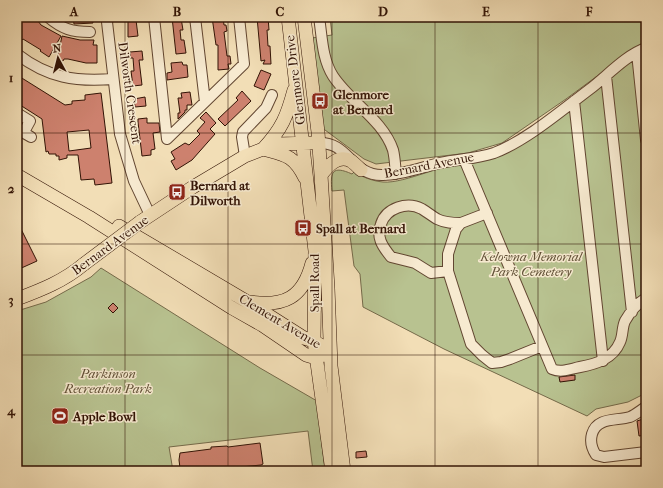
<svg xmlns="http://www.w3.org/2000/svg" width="663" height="488" viewBox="0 0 663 488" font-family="'IM FELL French Canon',serif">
<rect width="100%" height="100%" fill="#f2deb6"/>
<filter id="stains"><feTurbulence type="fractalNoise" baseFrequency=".005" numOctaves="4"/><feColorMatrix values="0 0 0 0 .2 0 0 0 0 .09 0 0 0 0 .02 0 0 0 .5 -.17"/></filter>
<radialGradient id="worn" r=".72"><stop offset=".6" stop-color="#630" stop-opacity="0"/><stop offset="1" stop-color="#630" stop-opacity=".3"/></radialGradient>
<!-- green -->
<path fill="#b8c290" stroke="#756a4a" d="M330 17H646V45L627 54 566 99 502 143 468 153 376 164 364 159 321 127 312 38 332 35Z
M646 52V384L642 395 628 402 596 409 587 416 444 349 363 307 360 274 354 266 344 190 332 191C330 172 332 165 352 174L354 172C363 177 372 181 383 182 405 184 448 161 463 166L498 155 631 60Z
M101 268 260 368 317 401 325 471H313L308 431 169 447 173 471H17V311L46 302 91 277Z"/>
<!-- building -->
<path fill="#cd816e" stroke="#321305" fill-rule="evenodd" d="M17 17H35L41 25 61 36 49 57 40 51 41 50 23 39 22 40 17 33Z
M73 17H92L93 23 74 24Z
M172 17H180L181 18 183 30H180L181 40H184L186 53 176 54Z
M212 17H223L224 25H226L227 31 224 32 227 56H230L231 64H228L229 69 218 70V45H216Z
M257 17H268L269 30H267L268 46H270L271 64H263L265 60 261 61Z
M128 20H136L138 36 128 37Z
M62 36 80 40H94L93 45H97V63H86L68 59H64L63 61 57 60Z
M142 51 143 60H139L142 85 133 86 131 71H134L133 58H130V52Z
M182 62 183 65H187L188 77 167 80V73L172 72 171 63Z
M261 70 271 74 264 90 254 86Z
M17 75 65 105 72 104V101L85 100V95L101 93 112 183 95 185 94 179 81 180 78 155H67V158L59 160V156H56V154H49L48 151 46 152 42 119 17 103ZM89 130 91 148 69 151 67 132Z
M242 91 251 101 225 126 218 119 238 100 236 98Z
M190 92 192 105H187V110H185V112L178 119V113H180L178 98H182L181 93Z
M145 97 146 106 135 107 134 99Z
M206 112 216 123 210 129 215 134 192 160 176 170 171 161 175 159 171 152 185 143 189 145 200 134 197 131 205 122 200 118Z
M147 118V123H159L160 132 153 133 155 149 151 150V155L142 156 138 122V119Z
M21 229 37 261 17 270V231Z
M113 303 118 308 113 313 108 308Z
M575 375V380L560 382 559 377Z
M646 418V435L639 436 637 421Z
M260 443 263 464 261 465 231 468V470L220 471H182L180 468 179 460 180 453 211 449V447L227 446 228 447Z
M366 451 367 457 356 458V452Z"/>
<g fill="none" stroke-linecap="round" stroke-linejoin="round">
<defs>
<path id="minor" d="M48 17C62 29 72 32 90 32
M109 17 107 22 120 134 134 181 150 215
M154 17 167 139 244 64 239 17
M195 17 205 102
M319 17C322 36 322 59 333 76 350 102 383 120 393 150 395 158 395 166 396 174
M637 53 646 140
M17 54C48 78 76 82 113 79
M606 76 632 312
M574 101 603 361
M17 113 30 121 24 132
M17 129 31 137
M318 143C349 141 351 176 383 175 402 175 422 167 440 163 458 159 476 159 494 153 526 141 562 110 590 89 607 76 626 55 646 48
M245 156 242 137 243 132 266 108 272 95
M464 159 552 369C561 373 570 369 580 367 596 364 613 359 620 342 623 336 622 327 625 321 630 312 638 303 646 298
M487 213 461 223 456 229 448 254V271L471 344 482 355 492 363 501 362 510 359 542 346
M448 271 431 273 415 263 391 257C382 246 376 237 381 224 386 208 407 201 422 209 427 212 432 216 437 219 445 223 453 223 461 223
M646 407C641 410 635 415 630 417 616 421 597 417 592 434 590 441 592 449 596 455L604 457 646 452"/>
<path id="major" d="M288 17 315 251 314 341 332 471
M304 17 318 132 321 175 328 288 331 366 344 471
M263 149C282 129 287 116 294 90
M263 149C285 155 294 155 305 178
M17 175 89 217 232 308 262 325 306 355 316 358 323 355
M321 175C328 166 338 154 351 161 354 163 358 167 361 170
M140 222 193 187 245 156 263 149 279 144 311 143
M119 226 246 301 304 338 314 341 320 345
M17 299C41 290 64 281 84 264
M250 302C284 307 303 298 312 263"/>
</defs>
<!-- minor casing -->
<use href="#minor" stroke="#624631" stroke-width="12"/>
<!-- major casing -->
<use href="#major" stroke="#321305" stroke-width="14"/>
<!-- minor -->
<use href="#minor" stroke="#f7ead0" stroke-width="10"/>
<!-- major -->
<use href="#major" stroke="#f2deb6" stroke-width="13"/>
<defs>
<path id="major-bridge" d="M84 264 140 222"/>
</defs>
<!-- major-bridge casing -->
<use href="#major-bridge" stroke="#321305" stroke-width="14" stroke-linecap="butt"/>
<!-- major-bridge -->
<use href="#major-bridge" stroke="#f2deb6" stroke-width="13"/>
</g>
<!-- grid -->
<path fill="none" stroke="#321305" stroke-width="1" stroke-opacity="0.55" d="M125 17V471M228 17V471M332 17V471M435 17V471M538 17V471M17 133H646M17 244H646M17 355H646"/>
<!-- icons -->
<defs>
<symbol id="bus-square" viewBox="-11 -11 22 22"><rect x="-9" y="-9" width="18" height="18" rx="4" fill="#8f2418" stroke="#f7ead0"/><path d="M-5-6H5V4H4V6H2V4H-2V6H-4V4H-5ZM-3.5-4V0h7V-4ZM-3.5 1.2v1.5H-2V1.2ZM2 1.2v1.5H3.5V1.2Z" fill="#fff"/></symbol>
<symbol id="stadium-square" viewBox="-11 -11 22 22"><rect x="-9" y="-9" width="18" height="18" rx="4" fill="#8f2418" stroke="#f7ead0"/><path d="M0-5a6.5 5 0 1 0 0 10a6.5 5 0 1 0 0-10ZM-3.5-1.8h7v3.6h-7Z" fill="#fff"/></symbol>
</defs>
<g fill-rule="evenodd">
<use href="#bus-square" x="310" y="91" width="20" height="20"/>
<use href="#bus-square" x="167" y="182" width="20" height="20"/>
<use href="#bus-square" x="293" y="218" width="20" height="20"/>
<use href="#stadium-square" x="50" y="406" width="20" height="20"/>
</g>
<g text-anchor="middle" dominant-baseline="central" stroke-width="3" stroke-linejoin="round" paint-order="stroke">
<!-- street labels -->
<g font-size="13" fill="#321305" stroke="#f7ead0">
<text transform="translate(295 80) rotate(-97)">Glenmore Drive</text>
<text transform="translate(130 93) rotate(82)">Dilworth Crescent</text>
<text transform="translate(429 165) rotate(-11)">Bernard Avenue</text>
<text transform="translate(110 245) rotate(-36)">Bernard Avenue</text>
<text transform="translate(314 283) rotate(-90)">Spall Road</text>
<text transform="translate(280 321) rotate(31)">Clement Avenue</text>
</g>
<!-- poi labels -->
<g font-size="13" font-weight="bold" fill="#321305" stroke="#f7ead0" text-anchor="start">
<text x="333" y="94">Glenmore<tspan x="333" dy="15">at Bernard</tspan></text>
<text x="190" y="185">Bernard at<tspan x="190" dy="15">Dilworth</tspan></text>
<text x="316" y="228">Spall at Bernard</text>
<text x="73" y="416">Apple Bowl</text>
</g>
<!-- park labels -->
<g font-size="13" font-style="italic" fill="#615036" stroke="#f7ead0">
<text x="531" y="256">Kelowna Memorial<tspan x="531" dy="15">Park Cemetery</tspan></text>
<text x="108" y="373">Parkinson<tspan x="108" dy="15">Recreation Park</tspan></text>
</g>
</g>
<!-- margin -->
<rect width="663" height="488" fill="none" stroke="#f2deb6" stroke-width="44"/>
<!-- north arrow -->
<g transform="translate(58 58) rotate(353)" stroke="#f7ead0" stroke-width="3" paint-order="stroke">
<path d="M0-3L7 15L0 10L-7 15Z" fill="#321305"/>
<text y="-6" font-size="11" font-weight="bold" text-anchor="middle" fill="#321305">N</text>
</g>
<rect x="22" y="22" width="619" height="444" fill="none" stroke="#321305" stroke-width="1.5"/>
<g font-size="13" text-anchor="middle" font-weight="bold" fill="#321305">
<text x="74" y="16">A</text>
<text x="177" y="16">B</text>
<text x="280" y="16">C</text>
<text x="383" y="16">D</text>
<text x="486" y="16">E</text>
<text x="589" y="16">F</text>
<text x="11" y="82">1</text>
<text x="11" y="193">2</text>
<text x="11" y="304">3</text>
<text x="11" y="415">4</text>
</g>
<rect width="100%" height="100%" filter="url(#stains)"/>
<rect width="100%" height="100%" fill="url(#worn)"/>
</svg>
